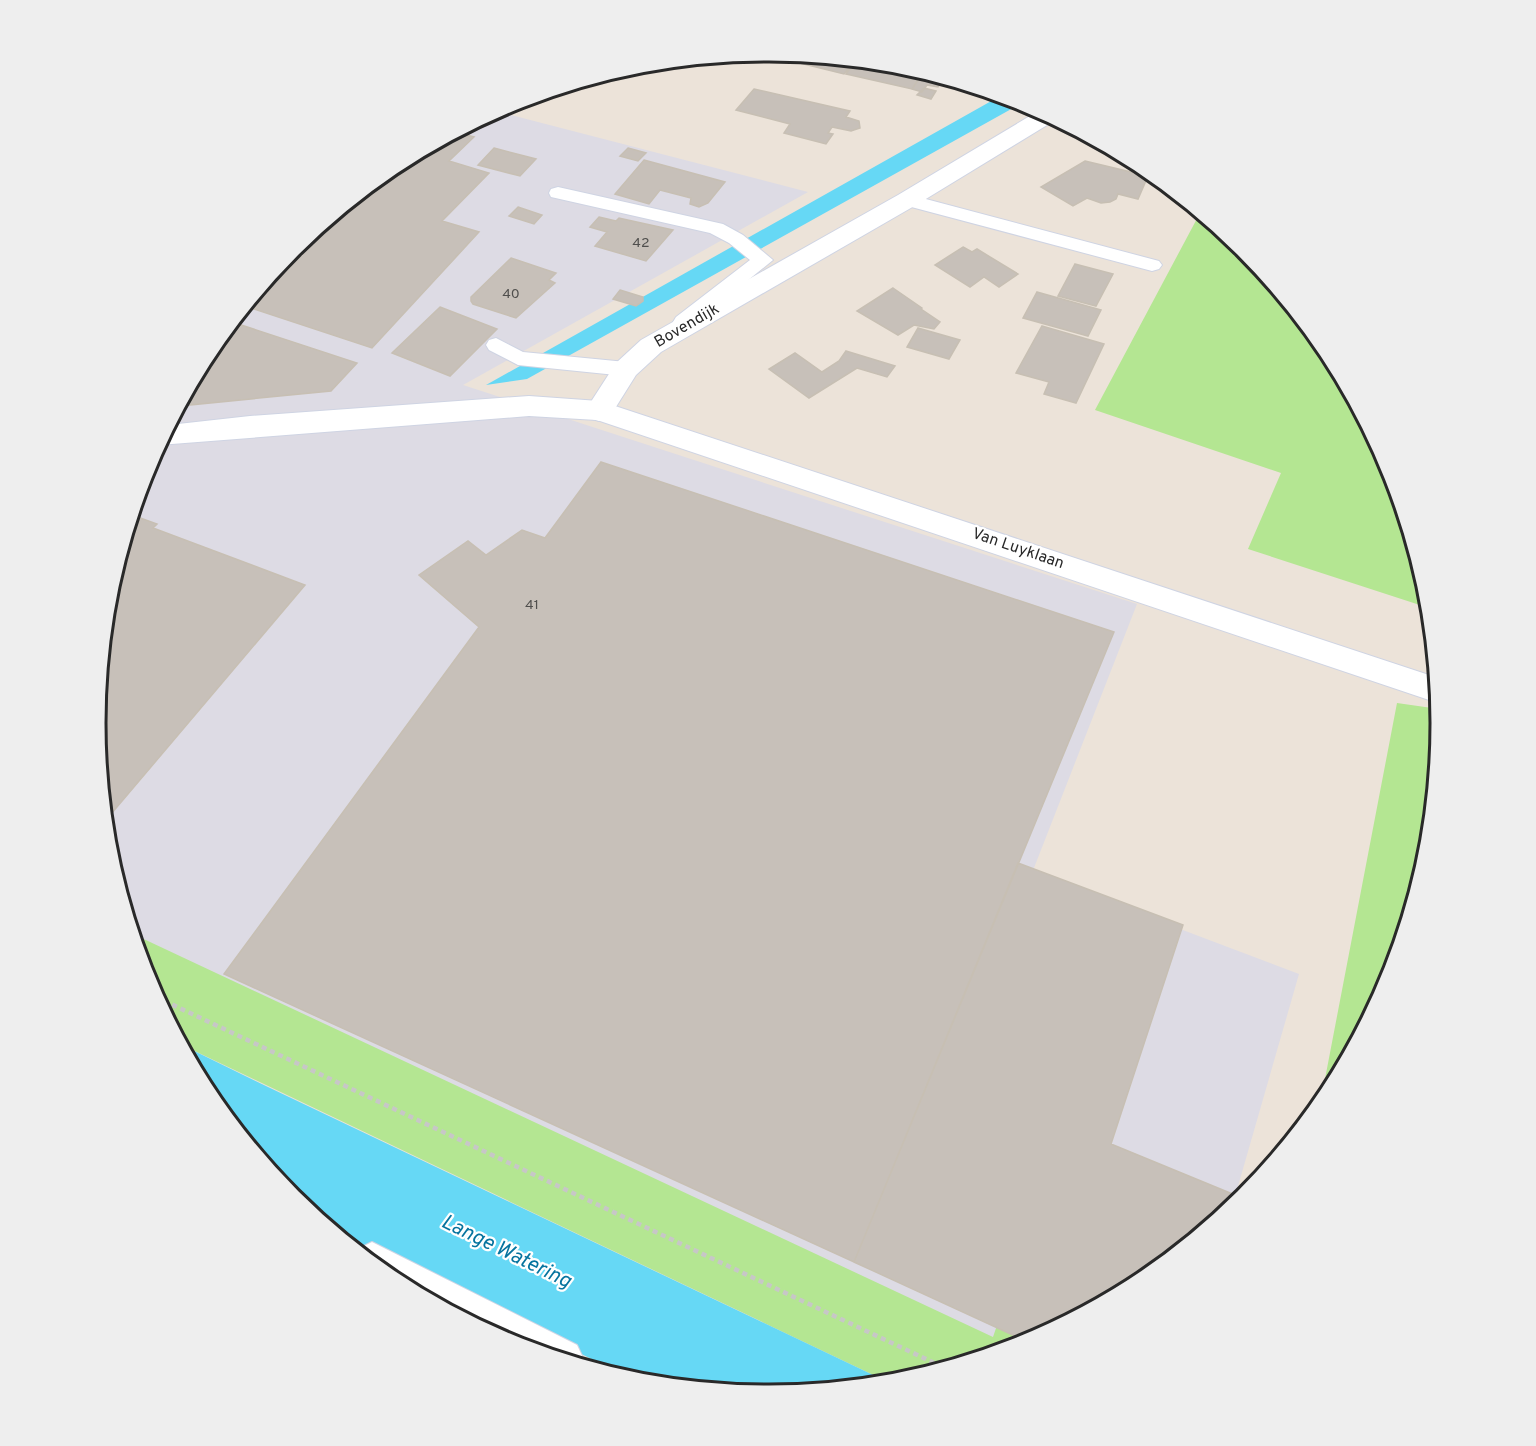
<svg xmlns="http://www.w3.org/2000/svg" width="1536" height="1446" viewBox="0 0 1536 1446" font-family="Overpass,sans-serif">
<rect width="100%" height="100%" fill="#ece3d9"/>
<!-- industrial -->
<path fill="#dddbe4" d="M495 111 808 192 463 385 1137 604 1032 873 1299 974 1232 1207 1141 1282 1025 1344 907 1380 147 980 109 854 96 723 109 592 147 466 209 349 293 248 395 164Z"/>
<!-- green -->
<path fill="#b4e692" d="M1200 213 1243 248 1327 350 1389 466 1427 592 1429 608 1248 549 1281 473 1095 410Z
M1397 703 1439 709 1440 723 1427 854 1389 980 1327 1097 1320 1105Z
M133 934 993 1337 1008 1293 1068 1321 1025 1344 890 1383 182 1045 147 980Z"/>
<!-- water -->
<path fill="#66d8f5" d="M1002 95 1024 102 527 379 486 385Z
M182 1045 268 1087 890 1383 768 1395 638 1382 334 1232 293 1198 209 1096Z"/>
<!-- building -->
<path fill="#c7c0b9" stroke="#c7bfb3" stroke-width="1.5" d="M768 51 855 60 844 74 755 52Z
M856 60 899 64 924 71 912 89 846 74Z
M924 71 944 78 938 87 927 85 922 92 912 89Z
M924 88 936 91 931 99 917 95Z
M754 89 850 111 846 117 859 121 860 128 851 131 832 127 828 133 833 134 826 144 784 133 790 124 736 110Z
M455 132 474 137 449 161 489 173 442 221 479 232 372 348 245 306 293 248 395 164Z
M494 148 536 159 520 176 478 165Z
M628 148 646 153 638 161 620 156Z
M644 160 725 182 708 203 699 207 690 204 691 198 660 190 649 204 615 194Z
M1085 161 1148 176 1138 199 1118 194 1116 199 1110 202 1101 203 1087 198 1073 206 1041 187Z
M518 207 542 215 534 224 509 216Z
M599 217 616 221 619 218 673 230 646 261 595 246 607 232 590 227Z
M963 247 972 252 977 249 1018 274 999 287 984 277 970 287 935 265Z
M511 258 556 273 549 280 555 283 516 318 473 304 471 301V297Z
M1075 264 1113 274 1096 306 1058 296Z
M893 288 922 308 921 309 940 322 934 329 914 325 898 335 857 311Z
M620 290 643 297V301L636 306 613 299Z
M1037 292 1101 310 1088 336 1023 318Z
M440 307 497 329 450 376 392 353Z
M232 322 357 363 331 391 179 406 209 349Z
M1042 326 1104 344 1076 403 1044 394 1049 382 1016 373Z
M918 328 960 340 949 359 907 347Z
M846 351 895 366 887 377 857 368 809 398 769 369 795 353 822 372 839 361Z
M601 462 1114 632 854 1262 224 974 479 627 419 575 468 541 486 555 522 530 545 538Z
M132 515 157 524 153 528 305 585 106 820 96 723 109 592Z
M1018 863 1183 925 1111 1144 1235 1195 1231 1208 1141 1282 1028 1342 854 1262Z"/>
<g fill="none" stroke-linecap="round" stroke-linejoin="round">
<defs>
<path id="service" d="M558 187 723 224 743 235 773 260 690 327 683 329 676 327 673 322 676 317 750 260 729 243 710 233 551 197 549 193 551 189Z
M907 194 1159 261 1162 265 1159 269 1152 271 900 204 898 200 900 196Z
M496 338 523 352 626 362 633 364 637 369 633 374 626 376 518 365 489 350 486 345 489 340Z"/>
<path id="minor" d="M1040 110 1057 119 916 205 661 352 636 375 609 418 599 421 589 418 585 411 616 363 641 340 898 195Z
M372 1242 577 1345 584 1360 581 1365 511 1344 394 1282 356 1250Z"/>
<path id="tertiary" d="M529 396 599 401 609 404 1435 677 1438 703 597 420 529 416 159 445 169 425 250 416Z"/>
</defs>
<!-- service casing -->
<use href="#service" stroke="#cfd4e3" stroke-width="2"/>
<!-- minor casing -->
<use href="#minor" stroke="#cfd4e3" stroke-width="2"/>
<!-- tertiary casing -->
<use href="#tertiary" stroke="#cfd4e3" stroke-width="2"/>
<!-- path-far1 -->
<path stroke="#c7c7c7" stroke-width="4" stroke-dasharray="4.5 3" stroke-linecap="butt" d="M146 470 157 468"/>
<!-- path -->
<path stroke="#c7c7c7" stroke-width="4.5" stroke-dasharray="5 4" stroke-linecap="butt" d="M156 997 945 1368"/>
<!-- service -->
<use href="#service" fill="#fff" fill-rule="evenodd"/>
<!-- minor -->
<use href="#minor" fill="#fff" fill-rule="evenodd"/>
<!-- tertiary -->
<use href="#tertiary" fill="#fff" fill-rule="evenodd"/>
</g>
<g text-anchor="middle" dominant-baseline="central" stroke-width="4.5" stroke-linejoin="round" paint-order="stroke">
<!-- number labels -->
<g font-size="14" fill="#504f4d">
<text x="641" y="243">42</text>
<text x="511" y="294">40</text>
<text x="532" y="605">41</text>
</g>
<!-- street labels -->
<g font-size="16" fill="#292929" stroke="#fff">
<text transform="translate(687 326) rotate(-30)">Bovendijk</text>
<text transform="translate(1018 549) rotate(19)">Van Luyklaan</text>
</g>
<!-- near-water labels -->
<g font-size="21" font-style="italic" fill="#06749f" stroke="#fff">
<text transform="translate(506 1252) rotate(26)">Lange Watering</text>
</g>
</g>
<!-- crop -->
<path d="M0 0H1536V1446H0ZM767 62H769A661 661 0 0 1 1430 723V723A661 661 0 0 1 769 1384H767A661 661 0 0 1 106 723V723A661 661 0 0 1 767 62Z" fill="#eee" fill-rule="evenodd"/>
<path fill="none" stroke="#292929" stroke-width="3" d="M767 62H769A661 661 0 0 1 1430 723V723A661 661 0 0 1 769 1384H767A661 661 0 0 1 106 723V723A661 661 0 0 1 767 62Z"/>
</svg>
